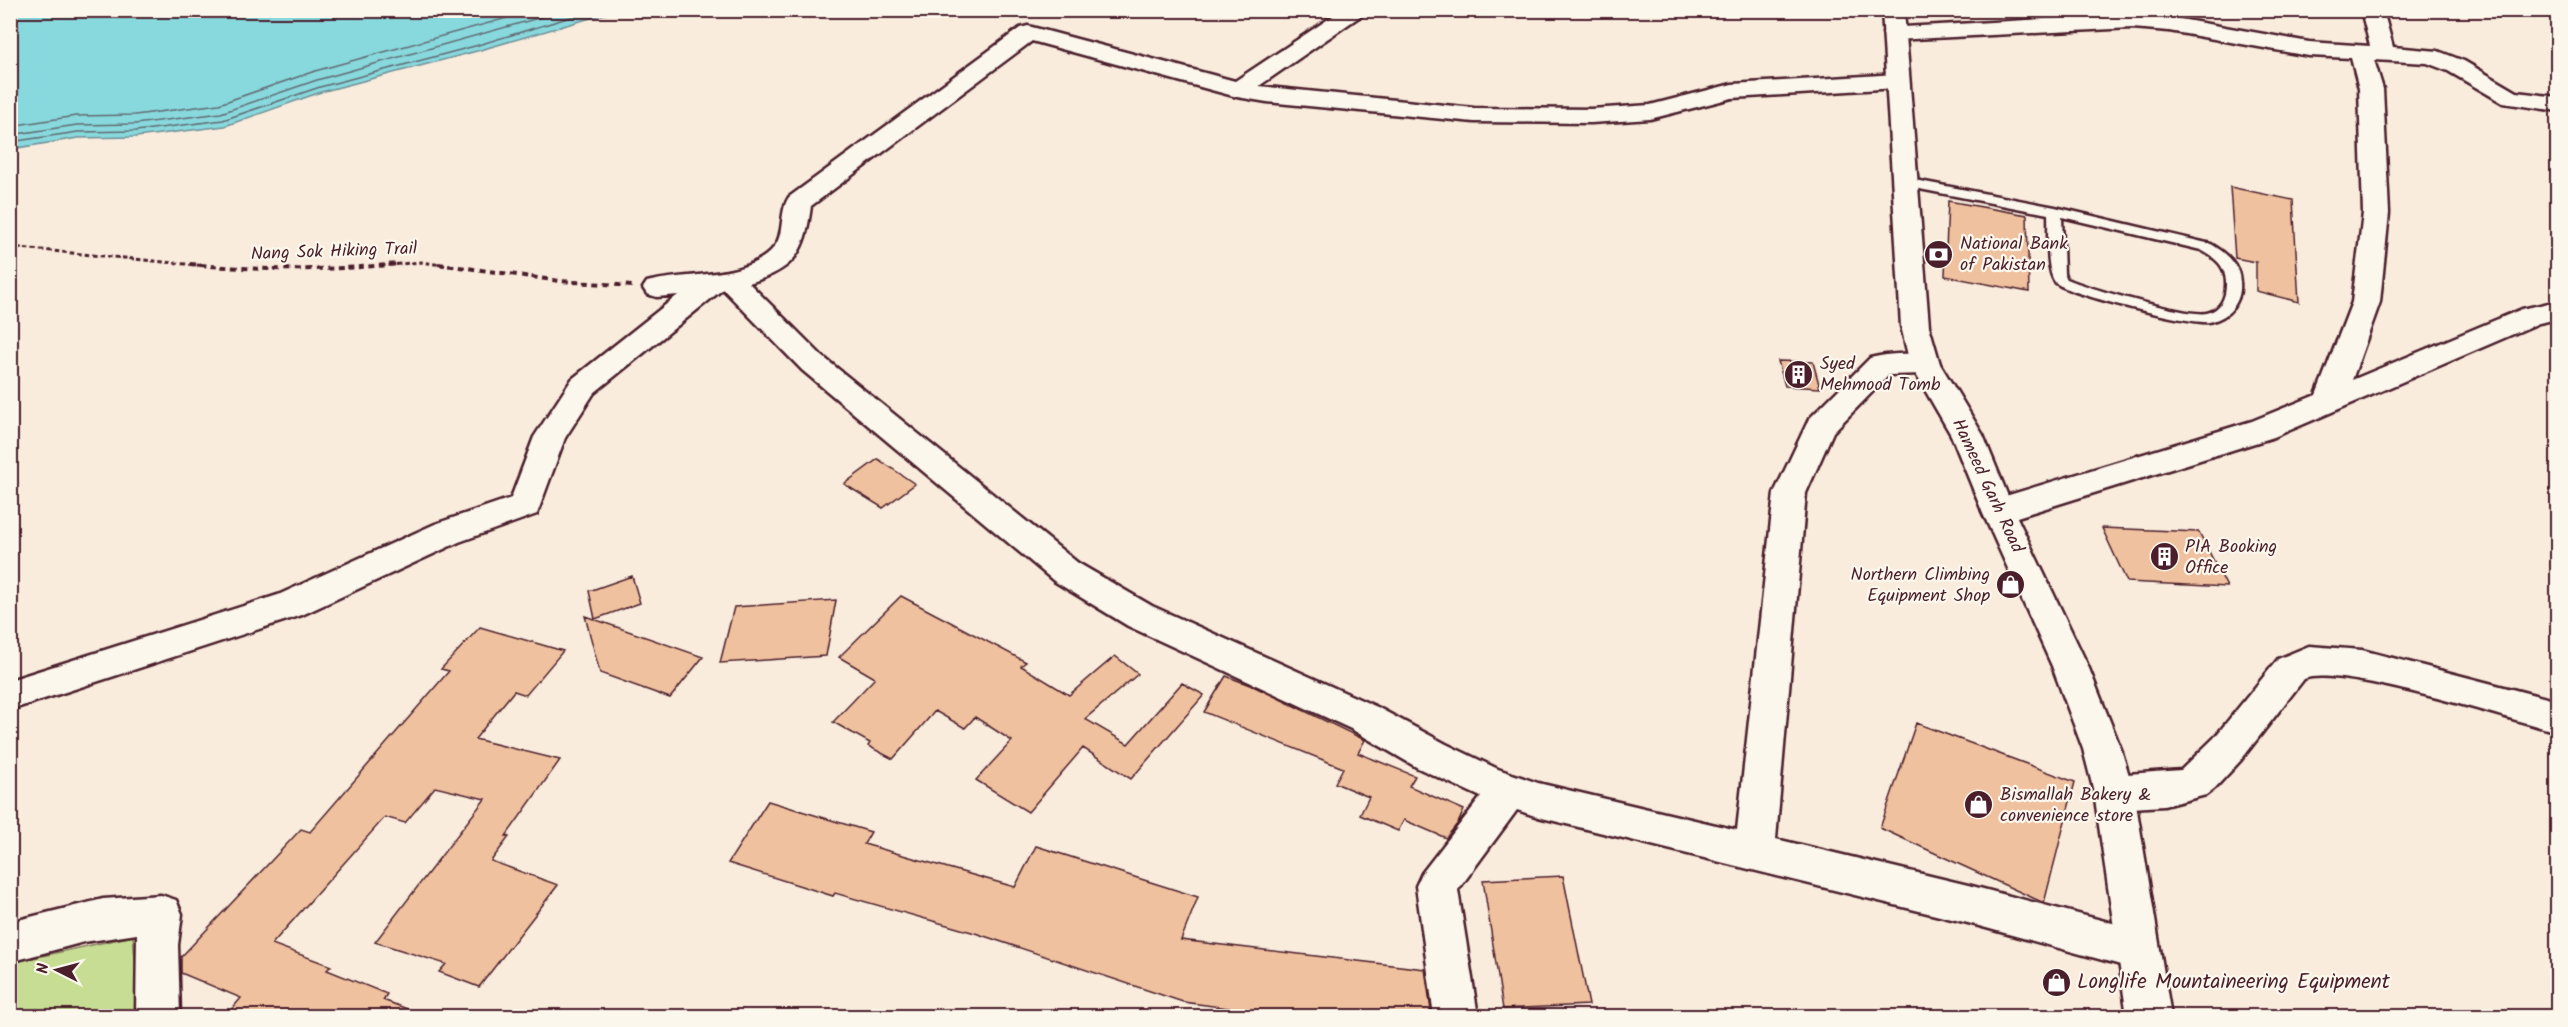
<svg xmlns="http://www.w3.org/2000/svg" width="2568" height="1027" viewBox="0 0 2568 1027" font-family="Kalam,sans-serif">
<rect width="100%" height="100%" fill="#f9ecdd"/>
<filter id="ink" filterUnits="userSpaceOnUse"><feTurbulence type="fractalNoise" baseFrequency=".0167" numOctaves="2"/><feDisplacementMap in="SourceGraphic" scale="12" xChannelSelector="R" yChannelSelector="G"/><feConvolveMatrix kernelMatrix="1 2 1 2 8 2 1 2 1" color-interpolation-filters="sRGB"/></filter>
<g filter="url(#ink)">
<!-- green -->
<path fill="#c6dd93" stroke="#887e5f" stroke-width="1.5" d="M133 936 140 1016H11L10 963Z"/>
<!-- water -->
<path fill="#87d9dd" stroke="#6f8f96" stroke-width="1.5" d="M181 10 203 12 615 11 477 51 321 92 225 126 136 137 78 138 11 149V11Z"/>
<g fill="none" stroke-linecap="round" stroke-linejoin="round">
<!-- shore -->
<path stroke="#626972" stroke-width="1.5" d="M10 126 76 116 135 115 219 104 315 71 536 10
M10 135 77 125 135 124 221 113 317 80 567 10
M10 142 78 132 136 131 223 120 320 87 475 46 594 10"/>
</g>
<!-- building -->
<path fill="#f0c19f" stroke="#4a1f2b" stroke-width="1.5" d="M2230 187 2293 200 2299 302 2256 291V262L2235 258Z
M1948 201 2027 215 2029 292 1945 276Z
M1778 361 1813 362 1820 388 1785 386Z
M878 459 915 484 883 508 844 484Z
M2102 528 2199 532 2227 587 2127 582Z
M632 576 640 603 595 619 589 591Z
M901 596 1026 662 1021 666 1069 695 1115 656 1138 674 1085 719 1128 744 1182 683 1204 695 1131 779 1083 748 1028 812 976 780 1012 741 975 717 965 728 935 711 893 759 868 746 870 743 833 722 875 678 839 657Z
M836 600 826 656 720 663 734 607Z
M585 616 703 657 670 698 600 673Z
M480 627 563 651 526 695 514 691 475 739 560 760 506 836 509 837 491 861 558 885 479 987 439 972 446 964 375 942 485 799 435 787 405 823 385 817 272 944 331 966 327 970 387 994 383 1000 421 1014 420 1017H225L241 998 181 973V957L301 829 310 832 449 671 441 669Z
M1226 676 1255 687 1365 740 1358 753 1415 776 1409 786 1464 810 1458 823 1446 838 1404 820 1398 831 1360 815 1369 797 1335 783 1343 768 1204 712Z
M1916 723 2075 782 2044 903 1880 828Z
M768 801 871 832 864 844 1015 887 1036 846 1198 897 1181 940 1425 969 1432 1017H1296L1183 1002 975 933 835 893 833 896 728 863Z
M1563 876 1589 1005 1503 1009 1483 880Z"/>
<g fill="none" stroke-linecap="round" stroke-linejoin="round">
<defs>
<path id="lane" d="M1904 178 2055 207 2211 244C2226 253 2239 263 2240 282 2242 302 2229 318 2209 322 2193 325 2063 293 2055 282 2045 268 2049 232 2048 214L1899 185 1898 182ZM2062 217 2201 250C2216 258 2227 267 2226 285 2226 298 2220 310 2207 313 2188 317 2088 288 2067 279L2064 274Z"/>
<path id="street" d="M1342 10H1369L1259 86 1474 108 1591 109 1650 105 1732 84 1897 74 1905 76 1909 81 1905 86 1897 88 1732 98 1650 119 1591 123 1474 122 1267 102 1237 97 1032 41 811 206C805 253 795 269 749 283L822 356 1078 563 1152 606 1377 707 1446 744 1498 769 1538 783 1737 830 1774 493 1809 419 1870 358C1890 353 1916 352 1936 357L1940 364 1936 371 1925 374 1889 375 1833 432 1806 493 1776 839 1968 885 2139 930 2154 936 2160 950 2154 964 2139 970 1968 923 1538 817 1517 810 1458 890 1478 1016H1434L1416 886 1422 873 1481 797 1418 768 1351 729 1128 626 1054 581 802 370 723 289 594 393 565 438 537 514 459 542 302 615 10 710V680L278 595 435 524 511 498 534 437 572 379 678 295 657 297 647 294 643 288 647 282C684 272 750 280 775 246 785 232 779 212 789 197L1020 28 1028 26 1235 81Z
M2361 10H2383L2393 47 2438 51 2464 61 2517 92 2558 97V111L2503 103 2448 71 2427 63 2374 60 2383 89 2389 213 2380 302 2352 380 2522 309 2558 301V319L2539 323 2274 437 1998 523 1986 520 1982 511 1986 502 2252 421 2316 395 2352 302 2363 213 2359 89 2351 58 2309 56 2169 31 2132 28 1894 40 1886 38 1883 33 1886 28 2132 14 2169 17 2309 42 2370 46Z
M2309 646 2362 650 2558 701V732C2513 720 2338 664 2304 679L2241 760 2215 788 2206 795 2164 806 2114 809 2100 804 2094 792 2100 780 2114 775 2181 770 2214 738 2278 659Z
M161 895 176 900 182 914 178 945 180 1016H136L137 934 84 942 10 962V922L103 899Z"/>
<path id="highway" d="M1882 10H1904L1929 326 1940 364 1983 435 2014 511 2088 666 2121 749 2134 792 2171 1016H2127L2094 792 2083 749 2052 666 1982 511 1951 435 1910 364 1901 326Z"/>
</defs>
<!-- lane casing -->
<use href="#lane" stroke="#4a1f2b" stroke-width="5"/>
<!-- street casing -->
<use href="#street" stroke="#4a1f2b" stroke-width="5"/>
<!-- highway casing -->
<use href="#highway" stroke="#4a1f2b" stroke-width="5"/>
<!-- path-far1 -->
<path stroke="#4a1f2b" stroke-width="3" stroke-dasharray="4.5 3" stroke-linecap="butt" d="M10 247 206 266
M381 266 421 262 449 266"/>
<!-- path -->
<path stroke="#4a1f2b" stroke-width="4" stroke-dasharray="6 4.5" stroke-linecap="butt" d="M190 264C258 271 329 271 397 264
M438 264 560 281 632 286"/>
<!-- lane -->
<use href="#lane" fill="#fbf7ec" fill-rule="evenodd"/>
<!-- street -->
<use href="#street" fill="#fbf7ec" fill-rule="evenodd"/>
<!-- highway -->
<use href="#highway" fill="#fbf7ec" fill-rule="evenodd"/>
</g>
</g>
<!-- icons -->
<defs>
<symbol id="bank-disc" viewBox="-11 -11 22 22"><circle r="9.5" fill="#4a1f2b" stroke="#fbf7ec"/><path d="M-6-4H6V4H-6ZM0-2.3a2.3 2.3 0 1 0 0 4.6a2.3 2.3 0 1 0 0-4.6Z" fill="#fff"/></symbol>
<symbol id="building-disc" viewBox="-11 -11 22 22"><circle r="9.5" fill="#4a1f2b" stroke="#fbf7ec"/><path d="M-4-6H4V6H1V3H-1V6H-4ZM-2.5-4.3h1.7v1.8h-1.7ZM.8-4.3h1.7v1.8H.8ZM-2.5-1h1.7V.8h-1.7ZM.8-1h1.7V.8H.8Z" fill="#fff"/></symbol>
<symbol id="shop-disc" viewBox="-11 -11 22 22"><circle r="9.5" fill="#4a1f2b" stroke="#fbf7ec"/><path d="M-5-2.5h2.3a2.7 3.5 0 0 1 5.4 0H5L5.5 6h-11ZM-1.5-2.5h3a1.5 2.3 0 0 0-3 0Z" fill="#fff"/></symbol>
</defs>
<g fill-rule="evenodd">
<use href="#bank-disc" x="1922" y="238" width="33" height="33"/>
<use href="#building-disc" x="1782" y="358" width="33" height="33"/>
<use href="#building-disc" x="2148" y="540" width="33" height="33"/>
<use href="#shop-disc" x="1994" y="568" width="33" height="33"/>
<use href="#shop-disc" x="1962" y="788" width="33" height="33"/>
<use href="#shop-disc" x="2040" y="966" width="33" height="33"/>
</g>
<g text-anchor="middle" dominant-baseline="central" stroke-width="4.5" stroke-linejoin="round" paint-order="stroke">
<!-- poi labels -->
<g font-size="18" fill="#4a1f2b" stroke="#fbf7ec" text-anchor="start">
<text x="1960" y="244">National Bank<tspan x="1960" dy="21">of Pakistan</tspan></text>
<text x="1820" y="364">Syed<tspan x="1820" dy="21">Mehmood Tomb</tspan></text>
<text x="2185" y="547">PIA Booking<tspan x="2185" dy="21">Office</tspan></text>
<text x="1990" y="575" text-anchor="end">Northern Climbing<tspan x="1990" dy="21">Equipment Shop</tspan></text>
<text x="2000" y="795">Bismallah Bakery &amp;<tspan x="2000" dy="21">convenience store</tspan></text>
</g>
<!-- street labels -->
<g font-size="18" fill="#4a1f2b" stroke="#fbf7ec">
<text transform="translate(334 252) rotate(-2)">Nang Sok Hiking Trail</text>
<text transform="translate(1987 486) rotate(65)">Hameed Garh Road</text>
</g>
<!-- near-poi labels -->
<g font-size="21" fill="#4a1f2b" stroke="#fbf7ec" text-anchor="start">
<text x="2077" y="982">Longlife Mountaineering Equipment</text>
</g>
</g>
<!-- margin -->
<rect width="2568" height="1027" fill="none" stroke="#fbf7ec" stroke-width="36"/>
<rect x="18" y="18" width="2532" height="991" fill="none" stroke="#4a1f2b" stroke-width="2" filter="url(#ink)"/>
<!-- north arrow -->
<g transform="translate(57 970) rotate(276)" stroke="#fbf7ec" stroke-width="4.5" paint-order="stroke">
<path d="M0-4.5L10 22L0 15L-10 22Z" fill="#4a1f2b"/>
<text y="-9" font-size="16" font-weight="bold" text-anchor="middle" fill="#4a1f2b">N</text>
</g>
</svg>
